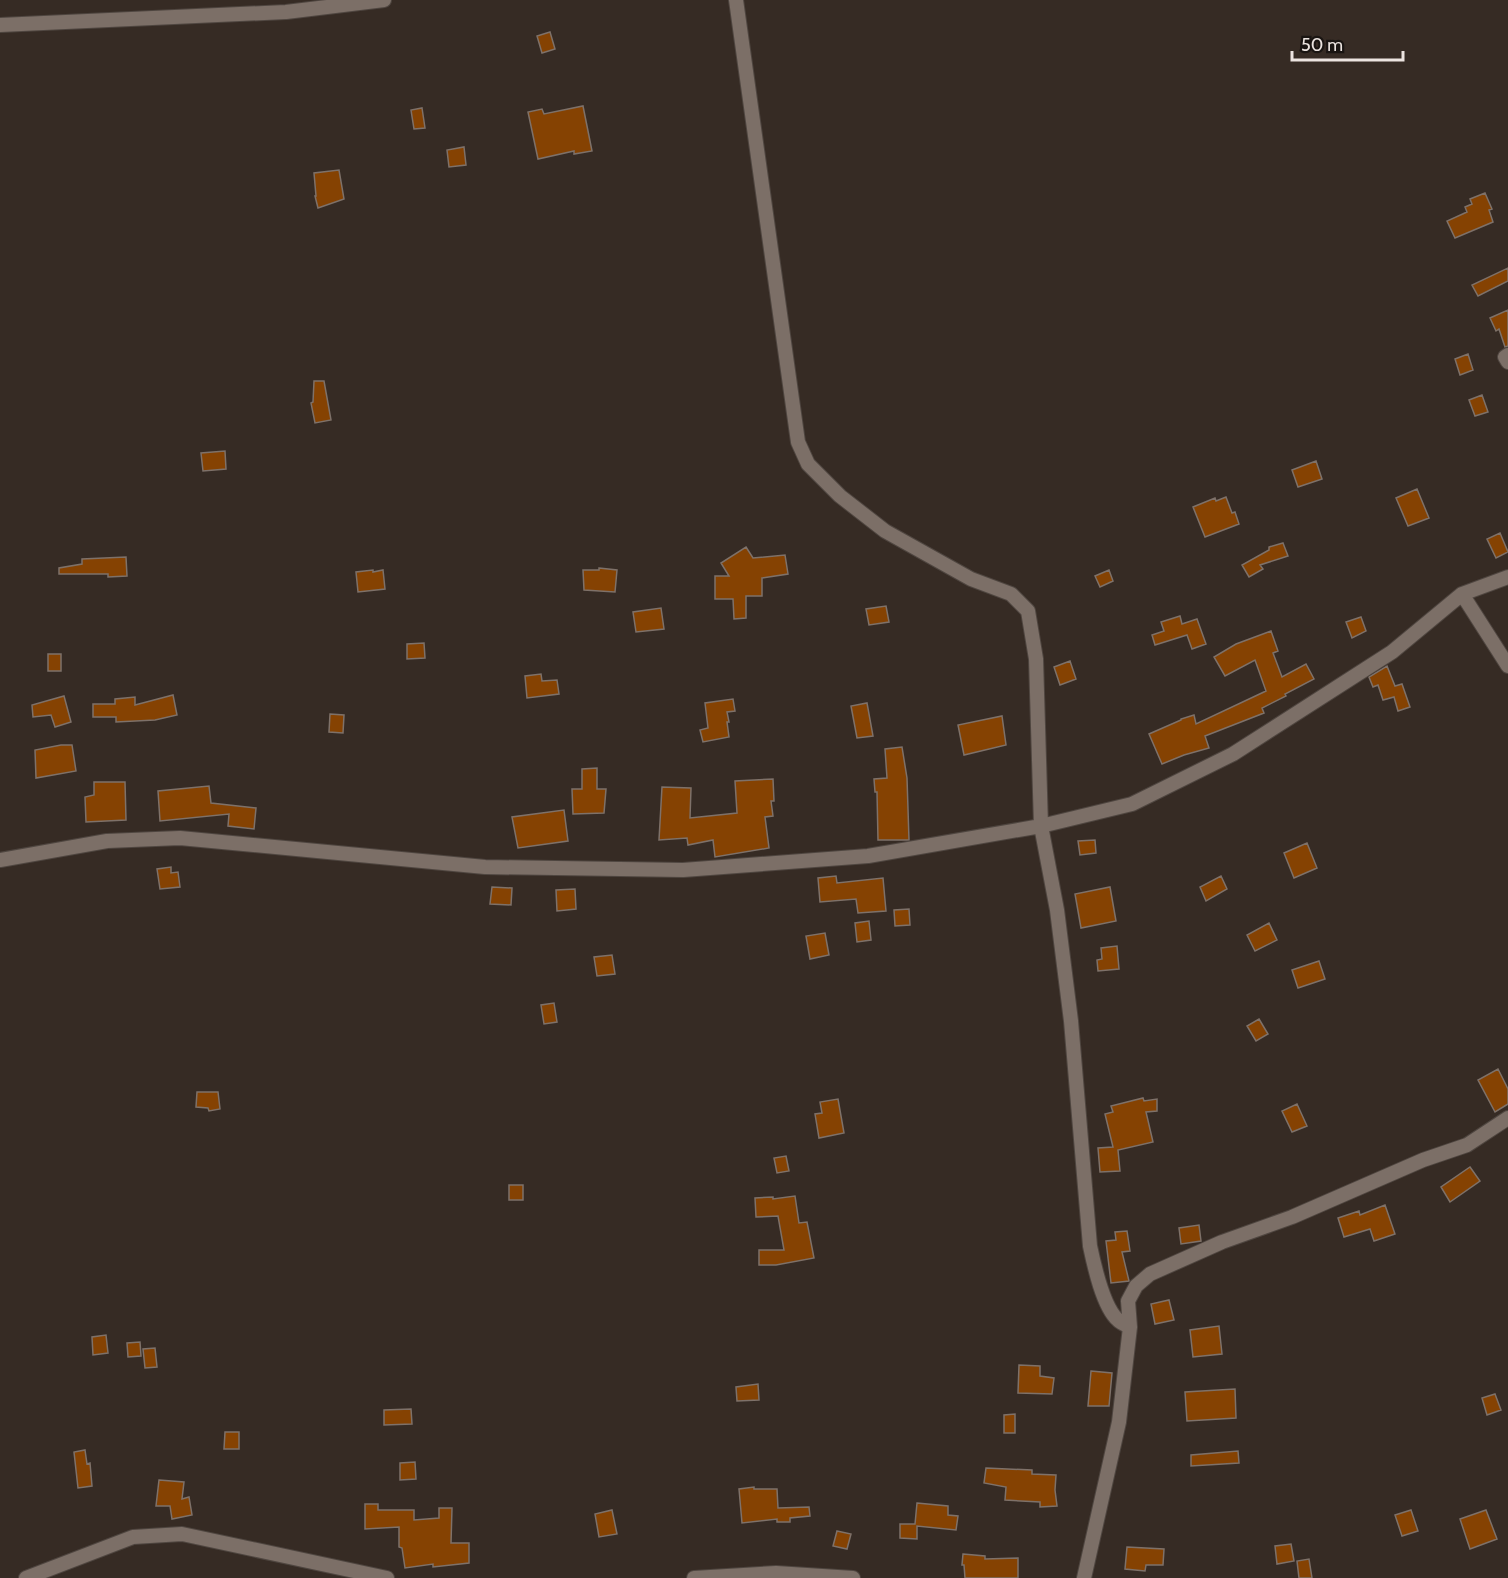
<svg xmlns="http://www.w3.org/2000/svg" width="1508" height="1578" viewBox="0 0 1508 1578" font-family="Cabin,sans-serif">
<rect width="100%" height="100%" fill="#362b24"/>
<!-- building -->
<path fill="#854202" stroke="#7e7169" stroke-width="1.5" d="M550 32 555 49 542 53 537 36Z
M583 106 592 151 574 154V151L538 159 528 112 542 109 544 114Z
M422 108 425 128 414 129 411 110Z
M464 147 466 165 449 167 447 150Z
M339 170 344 199 318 208 315 196H316L314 173Z
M1485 193 1492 209 1489 210 1493 222 1455 238 1447 221 1467 212 1465 207 1472 204 1470 199Z
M1508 268V281L1478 296 1472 285Z
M1508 310V346L1505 347 1499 329 1496 331 1490 318Z
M1468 354 1473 370 1460 375 1455 359Z
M314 381H324L331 420 315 423 311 403 313 402Z
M1482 395 1488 412 1475 416 1469 400Z
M225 451 226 469 203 471 201 453Z
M1316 461 1322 479 1298 487 1292 470Z
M1417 489 1429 518 1408 526 1396 498Z
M1226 497 1232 513 1235 512 1239 524 1205 537 1193 507 1215 498 1216 501Z
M1500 533 1508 552 1496 558 1487 539Z
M1283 543 1288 556 1260 565 1263 569 1249 577 1242 565 1269 550V547Z
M746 547 753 558 785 555 788 574 762 578V596H746V618L734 619 733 599H715V576H729L721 563Z
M126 557 127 576 108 577V574H59V568L82 564V559Z
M599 568 617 570 615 592 584 590 583 570H599Z
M373 570V572L383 570 385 589 358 592 356 572Z
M1109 570 1113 581 1100 587 1095 576Z
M886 606 889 622 869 625 866 609Z
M661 608 664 629 636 632 633 612Z
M1180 616 1182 624 1197 619 1206 644 1192 649 1187 635 1155 645 1152 635 1164 631 1161 622Z
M1361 617 1366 631 1352 638 1346 622Z
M1271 631 1278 651 1273 653 1282 677 1306 664 1314 679 1285 694 1286 696 1262 708 1264 713 1205 736 1209 748 1184 755 1162 764 1149 734 1181 720V719L1194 715 1196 724 1266 691 1255 660 1225 676 1214 657 1236 644Z
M424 643 425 658 407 659V644Z
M48 654H61V671H48Z
M1070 661 1076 679 1060 685 1054 667Z
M1387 666 1395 686 1402 684 1410 707 1398 711 1394 697 1383 700 1378 685 1373 687 1369 677Z
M541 674 542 681 557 680 559 694 527 698 525 676Z
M173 695 177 715 155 720 116 722V717H93V704H115V699L135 697V705Z
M64 696 71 722 55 727 51 715 33 717 32 705Z
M733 699 735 711 727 712 729 722H727L729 737 703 742 700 730 708 728 705 703Z
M867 703 873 736 857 738 851 706Z
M330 714 344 715 343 733 329 732Z
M1002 716 1006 745 964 755 958 725Z
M61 745H72L76 771 36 778 35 750Z
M902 747 907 778 909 840H878L877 792H875L874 779 887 778 885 749Z
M597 768V789H606L604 813 573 814 572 789H582V769Z
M773 779 774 801H771L773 816 765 817 769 848 715 857 713 840 688 845 687 838 659 840 662 787 691 788 690 818 737 813 735 781Z
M94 782H125L126 820 86 822 85 797 94 795Z
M209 786 211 803 256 808 254 829 228 826 229 814 160 821 158 791Z
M564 810 568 841 518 848 512 817Z
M1095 840 1096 853 1080 855 1078 841Z
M1307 843 1317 868 1294 878 1284 853Z
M171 867V873L178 872 180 887 160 889 157 869Z
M836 876 837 883 883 878 886 911 858 913 856 899 820 902 818 878Z
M1221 876 1227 889 1206 901 1200 887Z
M492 887 512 888 511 905 490 904Z
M1110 887 1116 921 1081 928 1075 894Z
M575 889 576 909 557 911 556 890Z
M909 909 910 925 895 926 894 910Z
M869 921 871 940 857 942 855 923Z
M1269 923 1277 940 1255 951 1247 935Z
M825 933 829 955 810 959 806 936Z
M1117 946 1119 969 1098 971 1097 960 1102 959 1101 948Z
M612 955 615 974 597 976 594 957Z
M1319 961 1325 979 1298 988 1292 970Z
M554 1003 557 1022 544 1024 541 1005Z
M1259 1019 1268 1034 1256 1041 1247 1026Z
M1498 1069 1508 1089V1104L1495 1112 1478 1080Z
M197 1092H218L220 1109 209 1111 208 1108 196 1107Z
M1143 1098 1144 1101 1157 1099V1111L1146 1112 1153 1142 1118 1150 1120 1171 1100 1172 1098 1148 1113 1147 1105 1114 1113 1112 1111 1106Z
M838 1099 844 1133 819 1138 815 1114 822 1113 820 1102Z
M1297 1104 1307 1126 1292 1132 1282 1111Z
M786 1156 789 1171 777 1173 774 1158Z
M1470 1167 1480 1181 1450 1202 1441 1187Z
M509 1185H523V1200H509Z
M795 1196 799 1223 807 1222 814 1258 776 1265H759V1250H784L778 1216 756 1217 755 1198 773 1197V1199Z
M1385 1205 1395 1234 1374 1241 1370 1229 1344 1237 1338 1218 1359 1211 1360 1215Z
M1199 1225 1201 1241 1181 1244 1179 1228Z
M1127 1231 1130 1251 1122 1252 1129 1281 1111 1283 1106 1241 1116 1240 1115 1232Z
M1169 1300 1174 1320 1155 1324 1151 1304Z
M1219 1326 1222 1354 1193 1357 1190 1330Z
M106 1335 108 1353 93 1355 92 1337Z
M140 1342 141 1356 128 1357 127 1343Z
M155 1348 157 1367 145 1368 143 1349Z
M1019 1365 1040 1366V1376L1054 1378 1052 1394 1018 1393Z
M1091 1371 1112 1373 1109 1406H1088Z
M758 1384 759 1400 737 1401 736 1387Z
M1235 1389 1236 1418 1187 1421 1185 1392Z
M1495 1394 1501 1410 1487 1415 1482 1398Z
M411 1409 412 1424 384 1425V1410Z
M1015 1414V1433H1004V1415Z
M225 1432H239V1449H224Z
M85 1450 87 1464 90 1463 92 1486 78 1488 74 1452Z
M1238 1451 1239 1463 1191 1466V1455Z
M415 1462 416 1479 400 1480V1463Z
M986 1468 1032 1470V1474L1056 1475 1055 1490 1057 1506 1040 1507V1502L1005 1500 1006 1487 984 1483Z
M159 1480 184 1482 182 1499 189 1497 192 1515 172 1519 170 1506H156Z
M754 1487V1489H777L778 1508 809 1507 810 1516 790 1518V1522H777V1519L742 1523 739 1489Z
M917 1503 948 1506V1515L958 1516 956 1530 917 1526V1539L900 1538V1524H915Z
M365 1504H378V1510H414V1520L439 1518V1508H452L451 1543H469V1563L433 1567V1564L405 1568 402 1548 399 1547V1527L365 1529Z
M612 1510 617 1534 599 1537 595 1514Z
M1411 1510 1418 1531 1402 1536 1395 1515Z
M1486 1510 1497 1539 1470 1549 1460 1519Z
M837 1531 851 1534 847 1549 833 1546Z
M1291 1544 1294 1561 1277 1564 1275 1546Z
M1127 1547 1164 1549 1163 1565H1146L1145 1571 1125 1569Z
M963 1554 985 1556V1559L1018 1558V1578H965L964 1565H962Z
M1309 1559 1312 1578H1299L1297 1561Z"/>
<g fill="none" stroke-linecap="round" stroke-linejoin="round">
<defs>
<path id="street" d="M736 0 798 442 808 464 840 496 885 531 971 579 1011 594 1028 611 1036 659 1041 826 1057 910 1071 1021 1090 1246C1094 1265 1103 1307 1118 1320 1121 1323 1126 1325 1130 1327
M0 25 286 12 384 0
M1508 355 1505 357 1508 362
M1462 594 1508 666
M0 860 107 841 180 838 485 867 683 870 868 856 1041 826 1132 804 1233 754 1392 652 1462 594 1508 577
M26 1578 133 1537 182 1534 387 1578
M694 1578 776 1573 853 1578
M1084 1578 1119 1422 1130 1327 1128 1301 1136 1286 1150 1274 1222 1242 1292 1217 1423 1160 1467 1145 1508 1118"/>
</defs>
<!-- street casing -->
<use href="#street" stroke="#4f4640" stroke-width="16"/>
<!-- street -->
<use href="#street" stroke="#7c6f67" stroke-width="14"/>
</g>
<!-- scale -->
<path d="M1292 51v9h111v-9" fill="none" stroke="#ece4e0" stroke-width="3"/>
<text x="1301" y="51" font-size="18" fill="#ece4e0" stroke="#1a1512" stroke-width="4.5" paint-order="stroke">50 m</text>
</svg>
